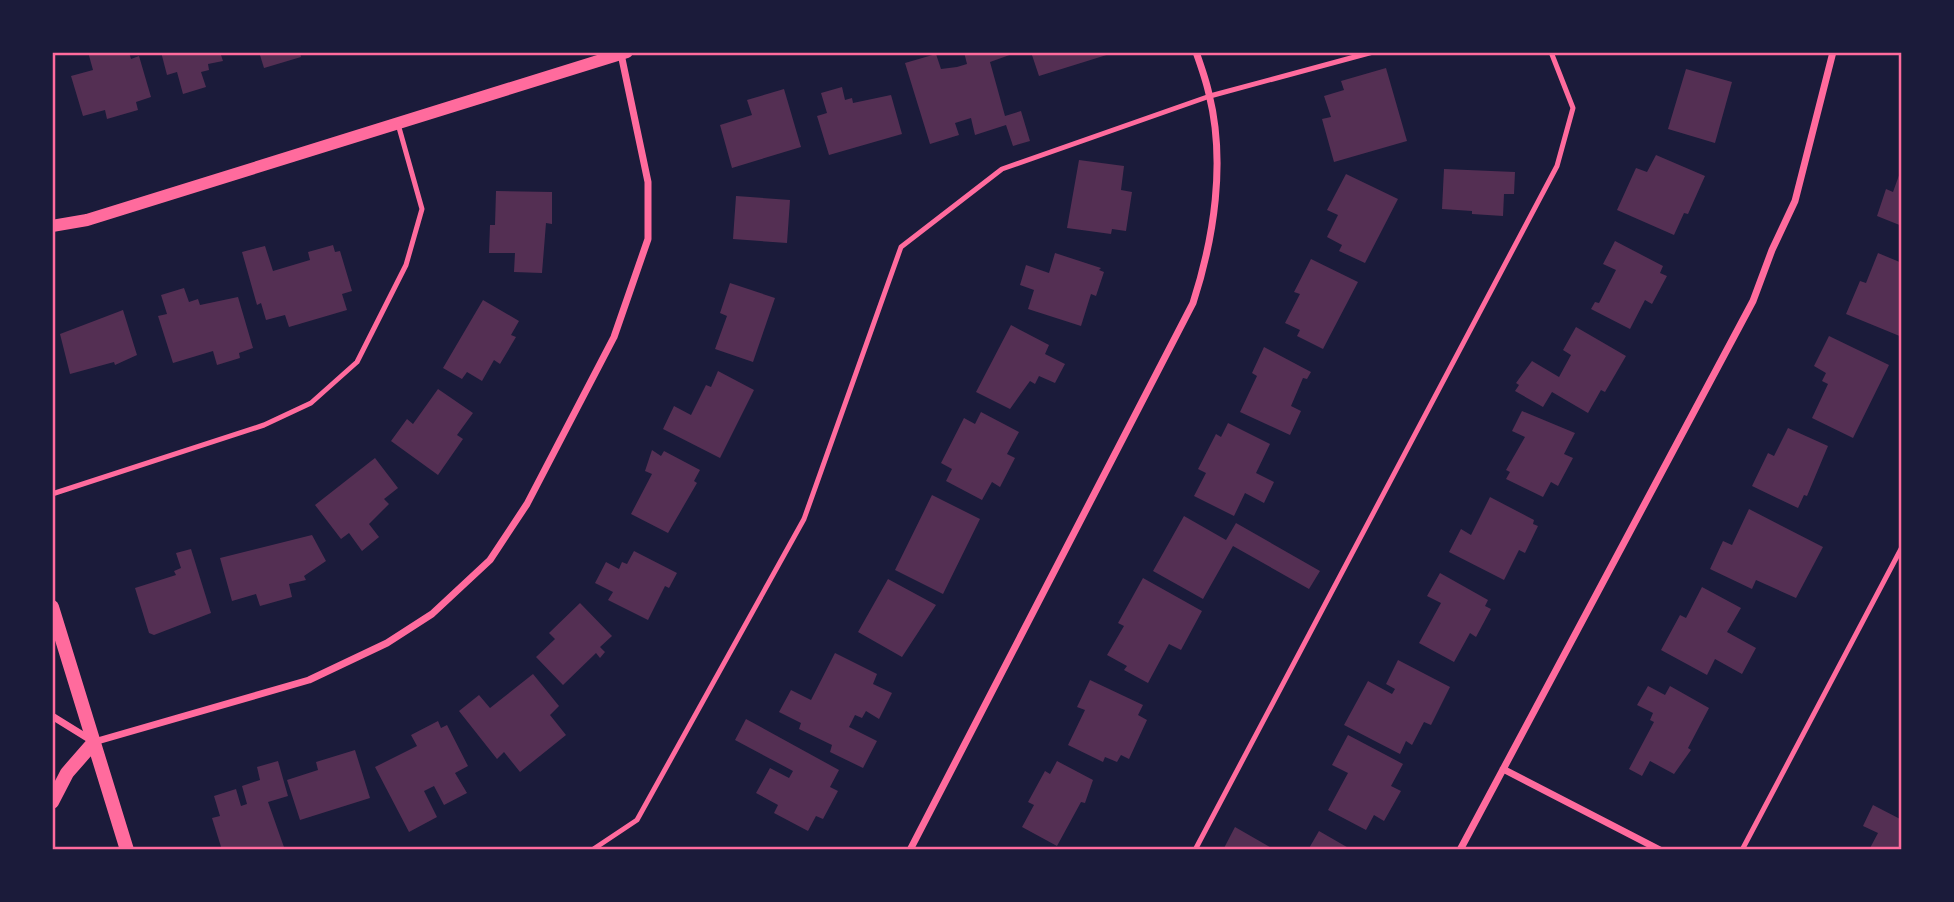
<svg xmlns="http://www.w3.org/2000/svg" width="1954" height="902" viewBox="0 0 1954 902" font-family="Commissioner,sans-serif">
<rect width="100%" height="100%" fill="#1b1b3a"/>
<!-- building -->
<path fill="#542f53" d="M88 52H129L131 59 139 56 151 97 136 102 138 110 107 119 105 110 83 116 71 76 93 70Z
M161 52H220L223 61 208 64 209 70 201 72 206 87 183 94 177 72 167 75Z
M259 52H300L301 57 264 68Z
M964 52H1018L990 62 1005 116 1021 111 1030 141 1013 146 1006 125 975 135 971 118 955 123 959 135 930 144 905 63 936 54 941 69 957 67 967 64Z
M1031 52H1113V53L1039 76Z
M1386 68 1407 141 1334 162 1322 119 1331 117 1324 96 1344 90 1341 81Z
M1686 69 1732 82 1715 143 1668 129Z
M842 87 845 100 852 98 853 103 891 95 902 134 829 155 817 116 827 113 821 93Z
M784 89 801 147 732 168 720 125 752 115 747 100Z
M1656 155 1705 176 1688 214 1684 213 1674 235 1617 210 1636 168 1647 172Z
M1079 160 1124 166 1121 190 1132 192 1126 231 1112 229 1111 234 1067 228Z
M1902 167V226L1877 216 1886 189 1893 192Z
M1444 169 1515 172 1514 194H1504L1503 216 1472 214V211L1442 209Z
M1346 174 1398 199 1365 263 1339 251 1342 245 1327 237 1338 215 1327 210Z
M496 191 552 192V224L546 223 542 273 514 272 515 253H489L490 225H495Z
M736 196 790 200 787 243 733 239Z
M1615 241 1663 266 1660 273 1667 276 1652 304 1645 300 1630 329 1591 309 1595 302 1599 303 1616 270 1603 264Z
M333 245 335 252 340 251 352 291 342 294 347 310 289 327 285 315 266 320 261 303 257 305 242 252 265 246 273 271 310 260 308 252Z
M1055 253 1101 268 1099 270 1104 272 1096 296 1091 294 1081 326 1028 309 1034 290 1020 285 1026 265 1049 273Z
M1878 253 1902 263V337L1846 314 1860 281 1866 283Z
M1311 259 1358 282 1323 349 1297 336 1300 330 1285 323 1300 294 1294 292Z
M730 283 775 298 753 362 715 349 727 316 720 313Z
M184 288 189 302 198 299 200 305 238 297 253 348 239 353 240 358 217 365 213 351 173 363 158 316 167 314 161 295Z
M483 300 519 321 511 335 516 337 500 364 494 360 482 381 467 372 462 379 443 368Z
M123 310 137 355 115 365 114 362 70 374 60 334Z
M1011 325 1049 345 1045 354 1065 364 1055 383 1039 376 1035 384 1030 381 1010 409 976 392Z
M1576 327 1626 356 1605 392 1601 390 1588 413 1552 392 1543 407 1515 391 1519 385 1516 383 1532 361 1559 377 1571 355 1563 350Z
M1829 336 1889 365 1853 438 1812 418 1828 384 1822 381 1826 373 1814 366Z
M1264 347 1311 372 1307 379 1303 378 1291 406 1301 411 1290 435 1240 412 1257 376 1252 373Z
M718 371 754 390 720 458 663 429 674 406 691 415 706 385 711 387Z
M438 389 473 413 457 435 463 439 438 475 391 441 407 419 413 424Z
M1522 411 1575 433 1564 454 1573 458 1558 486 1551 482 1543 497 1506 479 1510 472 1506 470 1525 437 1512 431Z
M981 412 1019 432 1007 454 1015 458 1000 487 992 482 982 500 946 481 952 469 941 463 964 418 975 424Z
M1228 423 1270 444 1256 473 1274 482 1264 503 1245 493 1234 516 1194 496 1206 473 1198 469 1216 434 1221 437Z
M1788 428 1828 446 1807 496 1804 495 1798 508 1752 486 1768 453 1774 456Z
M652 450 661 456 664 451 700 470 694 481 697 483 668 533 631 514 652 474 645 471Z
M375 458 398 488 384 499 389 504 369 524 379 537 362 551 349 533 341 539 315 505Z
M932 495 980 519 943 594 895 570Z
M1490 497 1534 520 1533 524 1538 526 1525 553 1519 550 1504 580 1449 552 1461 529 1471 535Z
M1749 509 1823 547 1796 598 1756 580 1752 589 1710 569 1723 541 1732 545Z
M1184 516 1226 540 1236 523 1320 571 1309 589 1233 546 1203 599 1153 571Z
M312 535 326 561 304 576 306 580 289 584 292 597 260 606 256 594 232 601 220 558Z
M191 549 211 613 154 635 149 633 135 588 176 575 174 571 181 568 176 553Z
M634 551 677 573 669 588 665 586 648 620 608 600 613 592 595 583 606 562 619 569 622 562 627 564Z
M1440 573 1488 600 1485 606 1491 609 1476 637 1470 633 1454 662 1419 643 1441 603 1427 596Z
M1143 578 1202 611 1181 650 1169 644 1148 683 1124 670 1127 666 1107 655 1124 626 1118 623Z
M888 579 936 605 902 657 858 632Z
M1702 587 1741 608 1727 632 1756 648 1742 674 1715 659 1707 675 1661 650 1680 615 1686 618Z
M580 603 612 636 600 647 605 652 600 658 596 653 563 685 536 657 555 639 549 633Z
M835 653 877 674 873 684 892 693 879 719 866 711 862 718 855 715 849 727 877 741 863 768 830 752 832 745 799 729 801 723 779 712 791 690 811 700Z
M1398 660 1450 687 1431 725 1424 722 1412 745 1406 741 1400 754 1344 725 1368 681 1392 694 1395 689 1386 684Z
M533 674 559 706 550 715 566 735 520 772 504 752 497 759 459 711 479 695 490 708Z
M1090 680 1143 705 1138 715 1147 720 1129 759 1121 755 1117 762 1105 757 1103 762 1068 745 1085 710 1077 707Z
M1648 686 1665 695 1670 686 1709 708 1688 748 1691 750 1674 774 1650 761 1642 776 1629 769 1654 722 1650 720 1653 713 1637 705Z
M746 719 839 770 830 787 838 791 823 819 816 816 808 831 774 813 778 805 756 793 770 768 789 778 793 771 735 740Z
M438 721 441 728 447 725 468 766 455 773 467 793 444 805 434 786 424 791 437 817 409 832 375 767 417 746 411 735Z
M1348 735 1403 764 1391 786 1401 791 1384 821 1374 815 1366 830 1328 810 1348 773 1332 765Z
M355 750 370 798 300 820 287 780 318 770 316 762Z
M278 761 288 796 268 802 285 850H222L212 818 220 816 214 796 236 789 241 806 247 804 242 786 260 780 257 767Z
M1057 761 1093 780 1085 803 1081 802 1057 846 1022 827 1034 805 1028 802 1045 771 1050 774Z
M1873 805 1902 820V850H1869L1878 833 1863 826Z
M1235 827 1275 850H1223Z
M1319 831 1352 850H1308Z"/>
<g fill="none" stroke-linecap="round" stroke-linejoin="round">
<!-- service -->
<path stroke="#ff6b9d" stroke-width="5" d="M52 494 264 425 311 403 357 362 406 265 422 209 398 124
M592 850 637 820 804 519 901 247 1002 169 1210 96 1373 52
M1195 850 1557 166 1573 108 1551 52
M1742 850 1902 547"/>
<!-- minor -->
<path stroke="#ff6b9d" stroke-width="7" d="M52 716 94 742 309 680 387 643 432 614 490 560 527 504 614 337 648 239V182L621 54
M1503 769 1660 850
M910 850 1193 303C1214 238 1226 162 1209 94 1206 80 1201 66 1196 52
M1460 850 1753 301 1772 250 1795 201 1833 52"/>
<!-- tertiary -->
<path stroke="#ff6b9d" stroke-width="12" d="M52 226 87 220 627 52"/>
<!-- secondary -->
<path stroke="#ff6b9d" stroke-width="14" d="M52 607 127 850
M52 802 67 773 94 742"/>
</g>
<!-- border -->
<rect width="1954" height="902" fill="none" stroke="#1b1b3a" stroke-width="108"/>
<rect x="54" y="54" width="1846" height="794" fill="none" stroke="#ff6b9d" stroke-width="2.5"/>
</svg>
